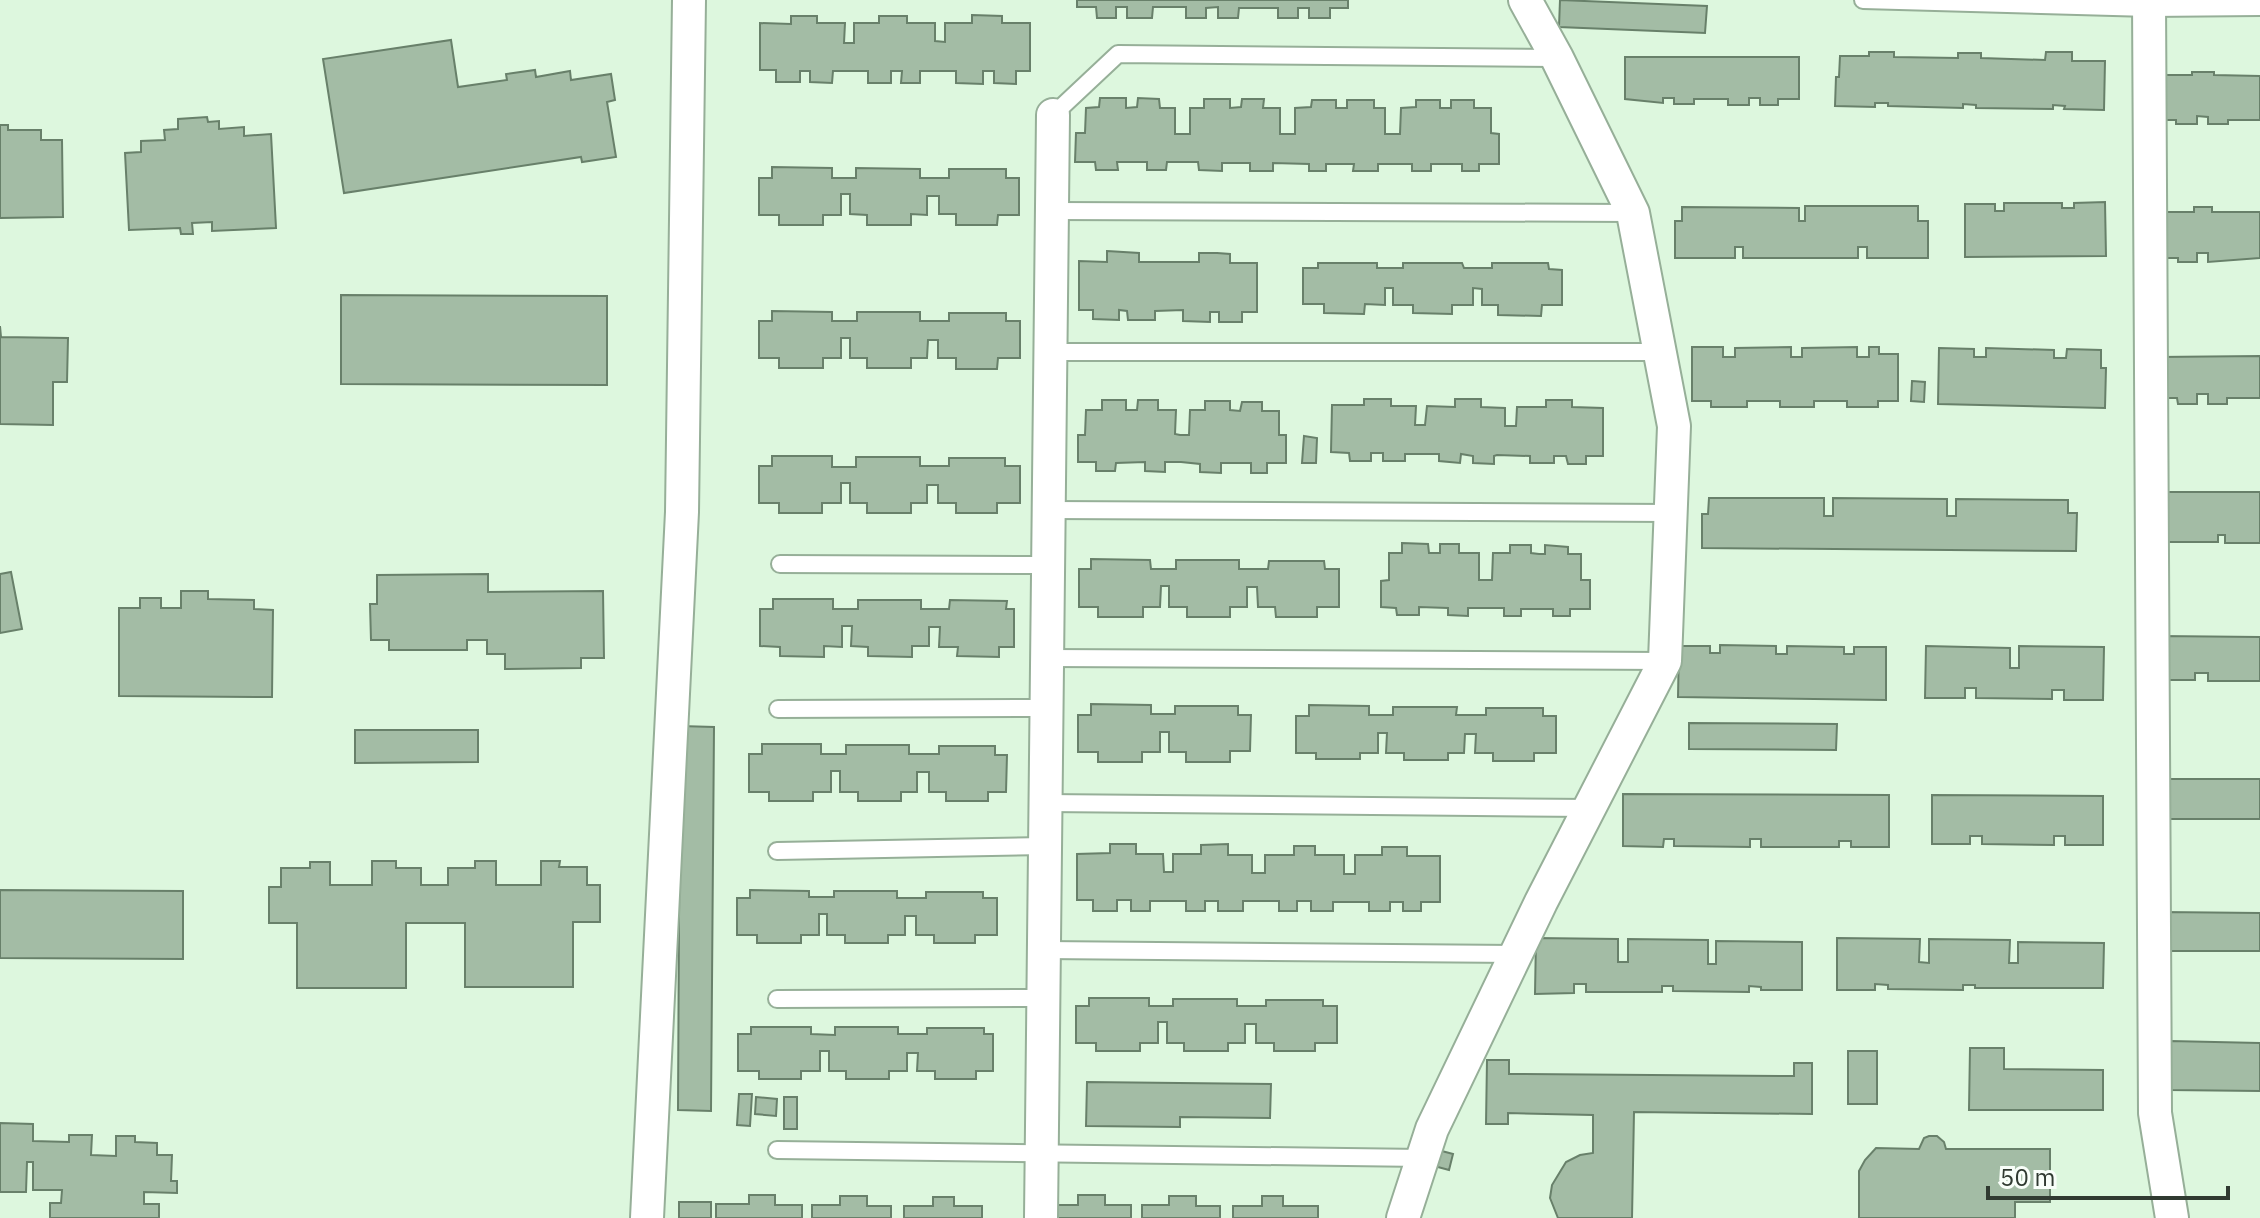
<svg xmlns="http://www.w3.org/2000/svg" width="2260" height="1218" viewBox="0 0 2260 1218" font-family="'IBM Plex Sans',sans-serif">
<rect width="100%" height="100%" fill="#ddf7de"/>
<!-- building -->
<path fill="#a3bca5" stroke="#68806a" stroke-width="2" d="M1077 0H1348V8H1330V18H1309V8H1298V18H1278V8H1239L1238 18H1218V7L1206 8V18H1186V7H1153L1152 18H1127V7H1116V18H1097L1096 7H1077Z
M1560 0 1707 6 1705 33 1559 27Z
M972 15 1002 16V23H1030V71H1016V84L994 83V71H983V84L956 83V71H920V83H901L902 71H891V83H868V71H833L832 83 810 82V71H800V82H776V70H760V23L791 24V16H817V23H845L844 43H854V23H879V16H907V23H935V41L945 42V23H972Z
M451 40 458 87 507 80 506 74 535 70 536 77 570 71 571 80 611 74 615 100 607 102 616 157 582 162 581 157 344 193 323 59Z
M1869 52H1894V57L1958 58V53H1981V58L2045 60 2046 52H2072V61H2105L2104 110 2064 109 2065 106 2053 105V109L1976 108V105L1963 104V108L1888 106V103H1875V107L1835 106 1836 77H1839L1840 56H1869Z
M1625 57H1799V99H1778V105H1760V98H1749V105H1728V99H1694V104H1674V98H1663V103L1625 99Z
M2192 72H2214V75L2260 76V120H2228V124H2208V117L2197 116V124H2176V120H2159V75H2192Z
M1100 98H1126V108L1137 107 1138 98 1159 99 1160 108H1175V134H1190V108H1204V99H1230V108L1241 107 1242 99H1264L1263 108H1280V134H1295V108L1311 107 1312 100H1336V108H1347V100H1374V108H1385V134H1400L1401 108 1416 107V100H1440V108H1451V100H1474V108H1491V133L1499 134V164H1479V171H1462V164H1431V171H1412V164H1378V171H1353L1354 164H1326V171H1309V164L1273 163V171H1250V163H1222V171L1199 170 1198 162H1167L1166 170H1147V162H1117L1118 170H1096L1095 162H1075L1076 133H1085L1086 108 1099 107Z
M207 117 208 122 219 121V129L244 127V136L271 134 276 228 212 231V222L192 223 193 234H181L180 228 129 230 125 153 141 152V141L165 140 164 130 178 129V119Z
M0 125H8V130H41V140H62L63 217 0 218Z
M772 167 832 168V178H856V168L920 169V178H949V169H1006V178H1019V215H998L997 225H956V214H939V196H927V215L911 214V225H867V215L850 214V194H841V215H823V225H779V215H759V178H772Z
M2105 202 2106 256 1965 257V204H1995V211H2004V203H2062V208H2074V203Z
M1805 206H1918V221H1928V258H1867V247H1858V258H1743V247H1735V258H1675V221H1682V207L1799 208V221H1805Z
M2194 207H2212V212H2260V258L2208 262V253H2197V262H2178V258H2159V212H2194Z
M1107 251 1139 253V262H1199V253H1217L1230 254V263H1257V312H1242V322H1219V312H1210V322L1183 321V310L1155 311V320H1128L1127 311 1119 310V320L1093 319V310H1079V261L1107 262Z
M1318 263H1377V268H1403V263H1462L1464 268H1492V263H1548L1549 269 1562 270V305H1542L1541 316 1498 315V305H1482V289L1473 288V305H1452V314L1413 313V305H1393V288H1385V305L1365 304 1364 314 1324 313V304H1303V268H1318Z
M341 295 607 296V385L341 384Z
M772 311 832 312V321H857V312H920V321H949V313H1006V321H1020V358H998L997 369H956V358H938V340H928L927 358H911V368H867V358H850V338H841V358H823V368H779V358H759V321H772Z
M0 326 1 337 68 338 67 382H53V425L0 424Z
M1692 347H1723V357H1735V348L1791 347V357H1802V348L1857 347V357H1869V347H1879V354H1898V401H1878V407H1847V401H1814V407H1780V401H1747V407H1711V401H1692Z
M1939 348 1974 349V357H1986V348L2054 350V358H2066L2067 349 2101 350V368H2106L2105 408 1938 404Z
M2260 356V398H2227V404H2208V394H2197V404H2178L2177 398H2158V357Z
M1912 381 1925 382 1924 402 1911 401Z
M1364 399H1391V406H1416L1415 425H1425L1427 406 1455 407V399H1481V407L1505 408V426H1516L1517 407H1546V400H1572V407L1603 408V456H1586V464H1568L1566 456H1554V463H1530V456L1497 455 1494 456V464L1473 463V456L1461 454 1460 463 1439 461V454H1405V461H1383V453H1371V461H1350L1349 453 1331 452 1332 405H1364Z
M1102 400H1126V410H1137L1138 400H1158V410H1176L1175 434 1180 435H1189L1190 410H1205V401H1230V410L1240 411 1242 402H1262V411H1279V435H1286V463H1267V473H1251V463H1221V473L1200 472V464L1181 462H1165V472L1145 471V462L1116 463 1115 471H1096V462H1078V435H1085L1086 410H1102Z
M1304 436 1317 438 1316 463H1302Z
M772 456H832V467H856V457H920V466H949V458H1005V466H1020V503H997V513H956V503H938V485H927V503H911V513H867V503H850V483H841V503H822V513H779V503H759V466H772Z
M2163 492H2260V543H2225V535H2218V542H2160Z
M1709 498H1824V516H1833V498L1947 499V516H1956V499L2068 500V513H2077L2076 551 1702 548V514H1708Z
M1402 543 1428 544 1429 553H1440V544H1459V553H1479V580H1492L1493 553H1510V545H1531V553L1539 554H1545V545L1568 547V554H1581V580H1590V609H1570V616H1553V609H1521V616H1504V608H1468V616L1448 615V608L1419 607V615H1397L1396 608 1381 607V581L1389 580V553H1402Z
M1091 559 1150 560 1151 569H1176V560H1239V569H1268L1269 561H1324L1325 569H1339V607H1317V617H1276L1275 607H1258L1257 587H1247V607H1230V617H1187V607H1169V586H1161L1160 607H1143V617H1098V607H1079V569H1091Z
M11 572 22 629 0 633V574Z
M488 574V592L603 591 604 658H581V668L505 669V654H487V640H467V650H389V640H371L370 604H377V575Z
M181 591H208V599L254 600V609L273 610 272 697 119 696V608H140V598H161V608H181Z
M773 599H833V609H858V600H921V609H949L950 600 1007 601 1006 609H1014V647H999V657L957 656 958 647H939L940 627H929V646H912V657L868 656V647L851 646 852 626H842V647L824 646V657L780 656V647L760 646V609H773Z
M2160 636 2260 637V681H2208V673H2195V680H2160Z
M1720 645 1776 646V654H1787V646L1844 647V654H1854V647H1886V700L1678 697 1679 646H1710V653H1720Z
M1926 646 2010 648V668H2019V646L2104 647 2103 700H2064V690H2052V699L1976 698V688H1965V698H1925Z
M1091 704 1151 705V714H1175V706H1238V715H1251L1250 751H1230V762H1186V752H1169V732H1160V752H1142V762H1098V752H1078V715H1091Z
M1309 705 1369 706V715H1393V707H1457L1456 715H1486V708H1543V716H1556V753H1534V761H1493V753H1475L1476 734H1465L1464 753H1448V760H1404V753H1386L1387 733H1378V753H1360V759H1316V753H1296V716H1309Z
M1689 723 1837 724 1836 750 1689 749Z
M680 726 714 727 711 1111 678 1110Z
M355 730H478V762L355 763Z
M762 744H821V754H846V745H909V754H939V746H995V755H1007L1006 792H988V801H946V792H929V772H917V792H901V801H858V792H840V771H831V792H813V801H769V792H749V754H762Z
M2159 779H2260V819H2159Z
M1623 794 1889 795V847H1851V841H1839V847H1761V839H1750V847L1674 846V839H1664L1663 847 1623 846Z
M1932 795 2103 796V845H2065V836H2054V845L1982 844V836H1970V844H1932Z
M1110 844H1136V854H1163L1164 872H1173V854H1201V845L1228 844V855H1252V873H1265V855H1294V846H1315V855H1344V874H1355V855H1382V847H1407V856H1440V902H1421V911H1403V902H1390V911H1369V902H1333V911H1311V901H1297V911H1279V901H1243V911H1218V901H1205V911H1186V901H1150V911H1131V900H1117V911H1093V900H1077V854L1110 853Z
M372 861H396V868H421V885H448V868H475V861H496V885H541V861H560L559 867H587V885H600V922H573V987H465V923H406V988H297V923H269V887H281V868H310V862H330V885H372Z
M0 890 183 891V959L0 958Z
M750 890 809 891V897H834V891H897V898H926V892H983V898H997V935H975V943H934V935H916V916H905V935H888V943H845V935H827V914H819V935H801V943H757V935H737V898H750Z
M2162 912 2260 913V951H2162Z
M1536 938 1618 939V962H1628V939L1708 940V964H1716V941L1802 942V990H1761V987L1749 986V992L1673 991V986H1662V992H1586V984H1574V993L1535 994Z
M1837 938 1920 939 1919 962 1929 963V939L2010 940 2009 963H2018V942L2104 943 2103 988H1975V985H1963V990L1888 989V985L1875 984V990H1837Z
M1089 998H1149V1006H1173V999H1237V1006H1266V1000H1323V1006H1337V1043H1315V1051H1274V1043H1256V1024H1245V1043H1228V1051H1184V1043H1167V1022H1158V1043H1140V1051H1096V1043H1076V1006H1089Z
M751 1027H811V1034L835 1035V1027H898V1034H927V1028H984V1034H993V1071H976V1079H935V1071H917L918 1053H907V1071H889V1079H846V1071H829V1051H820V1071H801V1079H759V1071H738V1034H751Z
M2170 1041 2260 1043V1091L2169 1090Z
M1970 1048H2004V1069L2103 1070V1110H1969Z
M1848 1051H1877V1104H1848Z
M1487 1060H1509V1074L1794 1076V1063H1812V1114L1634 1112 1632 1218H1558L1550 1198 1552 1185 1566 1162 1580 1155 1593 1153V1115L1508 1113V1124H1486Z
M1087 1082 1271 1084 1270 1118 1180 1117V1127L1086 1126Z
M739 1094H752L750 1126 737 1125Z
M756 1097 777 1099 776 1116 755 1114Z
M784 1097H797V1129H784Z
M0 1123 33 1124V1141L69 1142V1135H92L91 1155 116 1156V1136H135V1142L157 1143V1155H172L171 1181H177V1193L144 1192V1204H159V1218H50V1203H61L62 1190H33V1162H27L26 1192H0Z
M1929 1136H1937L1944 1142 1946 1149H2050V1202H2015V1218H1859V1171L1865 1160 1876 1148 1919 1149 1924 1138Z
M1427 1147 1453 1154 1449 1170 1423 1163Z
M749 1195H775V1205H802V1218H716V1204H749Z
M1078 1195H1105V1205H1131V1218H1045V1205H1078Z
M840 1196H867V1206H891V1218H812V1205H840Z
M1169 1196H1196V1206H1220V1218H1142V1205H1169Z
M1262 1196H1283V1206H1318V1218H1233V1206H1262Z
M933 1197H954V1206H982V1218H904V1206H933Z
M679 1202H711V1218H679Z"/>
<g fill="none" stroke-linecap="round" stroke-linejoin="round">
<defs>
<path id="lane" d="M1863 0 2149 8 2260 7
M1053 115 1118 54 1557 58
M1052 211 1633 213
M1051 352H1660
M1049 510 1670 513
M780 564 1048 565
M1047 658 1665 661
M778 709 1047 708
M1045 803 1590 808
M777 851 1045 846
M1044 950 1516 954
M777 999 1043 998
M777 1150 1423 1158"/>
<path id="street" d="M2149 0 2155 1113 2172 1218
M647 1218 682 512 689 0
M1041 1218 1053 115
M1403 1218 1432 1129 1541 902 1665 661 1674 426 1633 213 1557 58 1525 0"/>
</defs>
<!-- lane casing -->
<use href="#lane" stroke="#96af98" stroke-width="20"/>
<!-- street casing -->
<use href="#street" stroke="#96af98" stroke-width="36"/>
<!-- lane -->
<use href="#lane" stroke="#fff" stroke-width="16"/>
<!-- street -->
<use href="#street" stroke="#fff" stroke-width="32"/>
</g>
<!-- scale -->
<path d="M1988 1186v12h240v-12" fill="none" stroke="#303a31" stroke-width="4"/>
<text x="2000" y="1186" font-size="24" fill="#303a31" stroke="#f8fef9" stroke-width="6" paint-order="stroke">50 m</text>
</svg>
